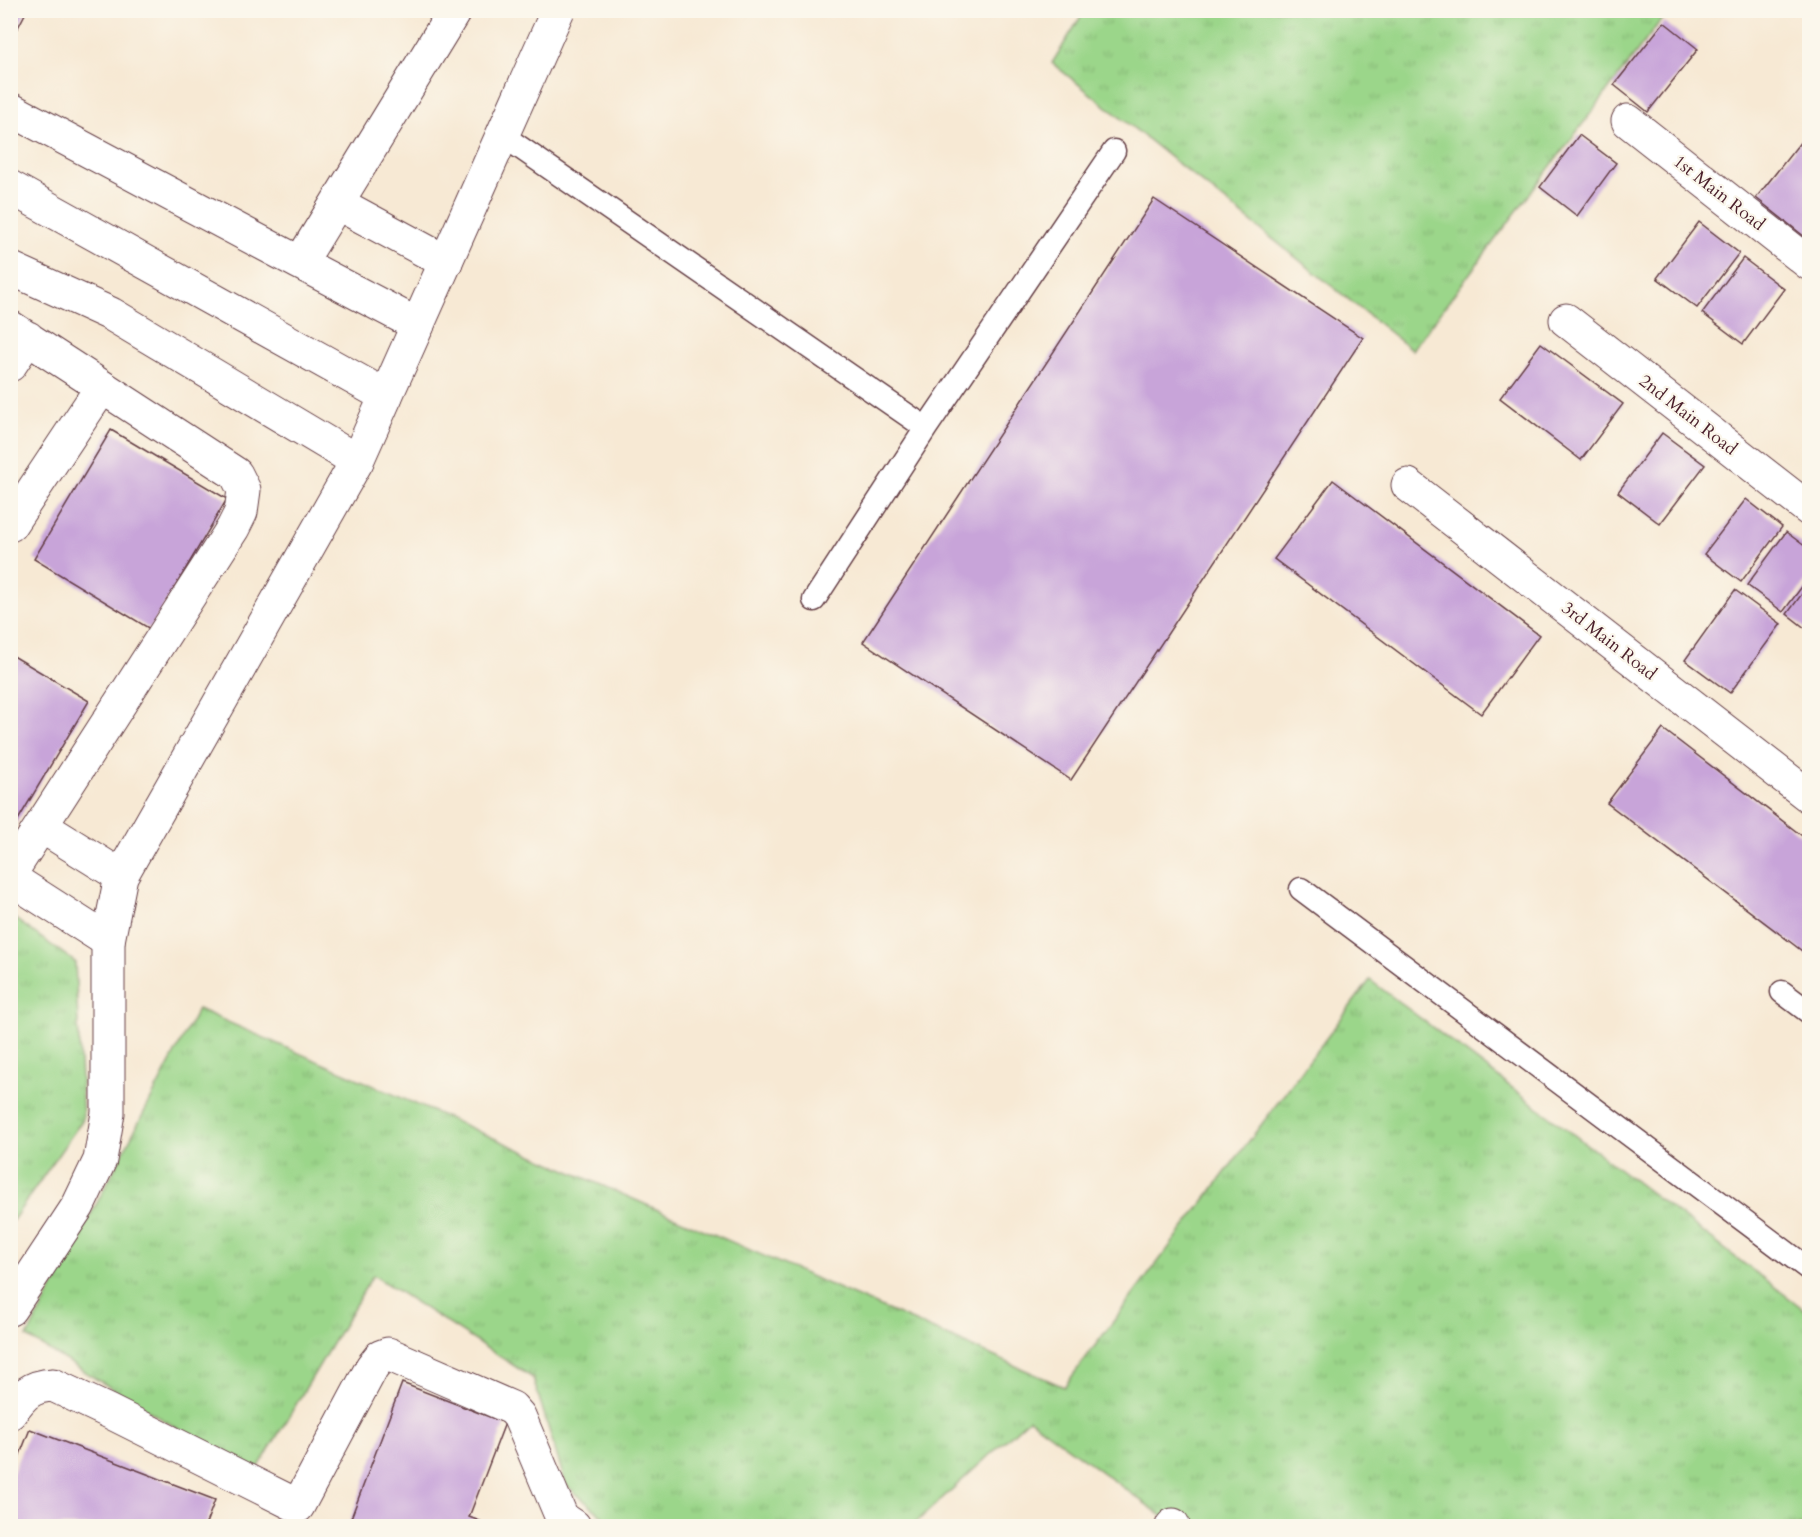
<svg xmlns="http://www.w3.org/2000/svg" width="1820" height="1537" viewBox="0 0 1820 1537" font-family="Cardo,serif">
<defs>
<pattern id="grass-tufts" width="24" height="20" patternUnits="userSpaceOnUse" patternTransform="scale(1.5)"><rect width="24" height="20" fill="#9bd68a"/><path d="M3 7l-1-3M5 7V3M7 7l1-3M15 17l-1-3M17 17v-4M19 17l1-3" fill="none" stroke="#87b777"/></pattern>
</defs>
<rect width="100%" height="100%" fill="#fbf7ec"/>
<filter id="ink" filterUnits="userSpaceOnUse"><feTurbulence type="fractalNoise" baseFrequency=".0167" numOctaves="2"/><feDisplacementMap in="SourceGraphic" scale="12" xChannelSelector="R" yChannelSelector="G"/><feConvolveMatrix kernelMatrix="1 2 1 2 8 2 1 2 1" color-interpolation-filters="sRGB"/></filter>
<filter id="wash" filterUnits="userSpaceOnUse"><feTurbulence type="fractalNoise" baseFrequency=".008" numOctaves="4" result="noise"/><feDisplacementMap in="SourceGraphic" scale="24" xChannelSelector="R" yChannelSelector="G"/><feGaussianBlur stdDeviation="1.35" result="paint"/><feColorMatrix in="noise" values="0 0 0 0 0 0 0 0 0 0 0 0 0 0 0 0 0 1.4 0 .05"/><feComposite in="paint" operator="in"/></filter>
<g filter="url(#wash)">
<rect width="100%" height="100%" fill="#f7e9d4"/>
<!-- grass -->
<path fill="url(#grass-tufts)" stroke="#727a5a" stroke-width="1.5" d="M1085 10H1668V11L1412 350 1052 63Z
M11 916 75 962 83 1119 11 1223Z
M1370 980 1809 1313V1526H1176L1029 1419 912 1526H614L566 1485 533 1378 373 1275 254 1475 27 1337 198 1009 1064 1387Z"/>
<g id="blocks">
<!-- building -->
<path fill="#c8a4d9" d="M10 10H27L10 43Z
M1664 22 1698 49 1648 112 1614 85Z
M1810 130V230L1805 237 1756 198Z
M1579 135 1616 163 1577 216 1540 187Z
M1154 199 1363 338 1071 780 863 642Z
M1699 222 1739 253 1697 308 1657 278Z
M1743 258 1784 289 1743 344 1702 313Z
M1541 343 1623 404 1581 460 1500 398Z
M111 430 227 499 150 629 34 559Z
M1662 433 1705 465 1660 524 1618 492Z
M1333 480 1539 635 1481 714 1274 559Z
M1746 499 1782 527 1741 582 1704 554Z
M1786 532 1810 550V576L1783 612 1747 585Z
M1810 583V632L1787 614Z
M1735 590 1781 624 1730 693 1685 660Z
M10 654 89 701 12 830 10 829Z
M1663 729 1810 842V957L1607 803Z
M402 1383 505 1423 469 1517 493 1526H348Z
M30 1429 215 1500 205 1526H10V1480Z"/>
</g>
</g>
<g filter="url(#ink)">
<use href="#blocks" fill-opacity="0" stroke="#643d44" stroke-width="1.5"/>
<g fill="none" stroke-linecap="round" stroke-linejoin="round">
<defs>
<path id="service" d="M502 135 926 428
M814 600 926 428 1114 151
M1301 889 1810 1270
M1782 992 1810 1013"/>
<path id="minor" d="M10 109 300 263 455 10
M1628 121 1810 264
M10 187 386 396
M337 203 446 262
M300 263 418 325
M10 268 111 314 357 461
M1566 320 1810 510
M10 327 236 474 244 490 241 512 233 528 10 874
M10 365 28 338
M1408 485 1810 797
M10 525 102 387
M41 826 121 876
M10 878 108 941
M10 1413C23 1395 30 1386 53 1385L108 1411 298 1506 372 1367 380 1357 388 1354 512 1408 519 1416 562 1518 574 1526
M1172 1526 1173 1525"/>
<path id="tertiary" d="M10 1309 78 1206 100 1160 108 1113V941L121 876 357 461 558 10"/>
</defs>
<!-- service casing -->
<use href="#service" stroke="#643d44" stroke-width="25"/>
<!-- minor casing -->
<use href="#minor" stroke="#643d44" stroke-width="35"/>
<!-- tertiary casing -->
<use href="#tertiary" stroke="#643d44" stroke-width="35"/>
<!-- service -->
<use href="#service" stroke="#fff" stroke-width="22"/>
<!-- minor -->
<use href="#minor" stroke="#fff" stroke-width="33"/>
<!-- tertiary -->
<use href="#tertiary" stroke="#fff" stroke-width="33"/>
</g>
</g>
<g text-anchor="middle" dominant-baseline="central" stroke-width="4.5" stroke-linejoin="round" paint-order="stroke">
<!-- street labels -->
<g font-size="18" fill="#4a1f2b" stroke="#fbf7ec">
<text transform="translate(1719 193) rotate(38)">1st Main Road</text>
<text transform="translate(1688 415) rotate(38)">2nd Main Road</text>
<text transform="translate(1609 641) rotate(38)">3rd Main Road</text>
</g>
</g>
<!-- margin -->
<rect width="1820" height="1537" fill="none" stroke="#fbf7ec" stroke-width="36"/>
</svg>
